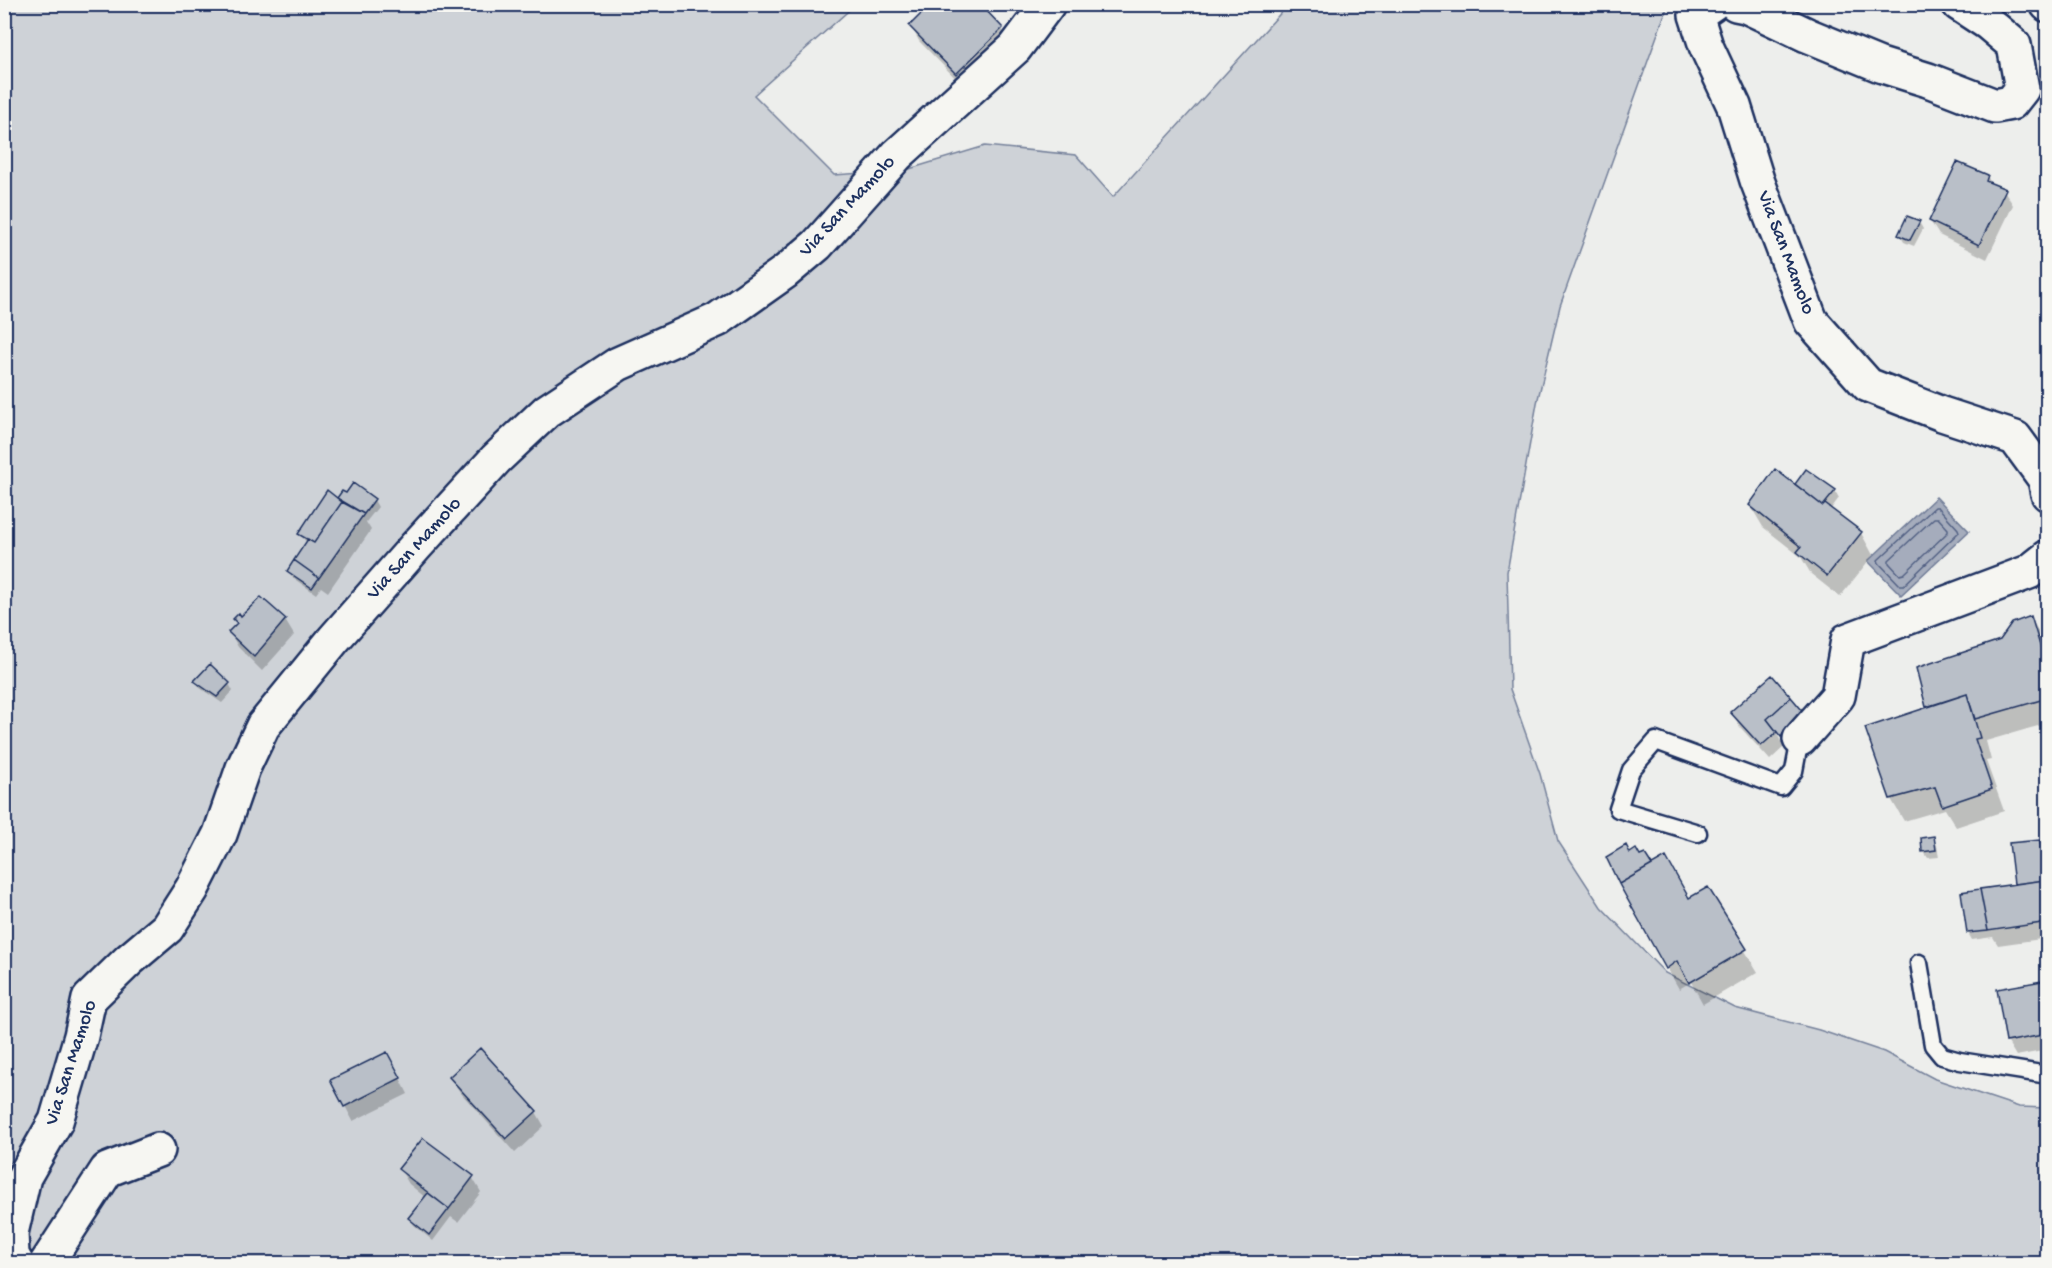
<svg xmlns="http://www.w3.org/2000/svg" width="2052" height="1268" viewBox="0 0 2052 1268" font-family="'Gochi Hand',sans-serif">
<rect width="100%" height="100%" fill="#edeeec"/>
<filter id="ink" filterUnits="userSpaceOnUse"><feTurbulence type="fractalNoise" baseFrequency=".0167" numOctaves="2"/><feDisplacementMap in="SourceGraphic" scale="12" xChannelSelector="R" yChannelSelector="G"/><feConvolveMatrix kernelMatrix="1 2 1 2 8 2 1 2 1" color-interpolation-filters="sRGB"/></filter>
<g filter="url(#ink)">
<!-- green -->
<path fill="#ced2d7" stroke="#74809a" stroke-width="1.5" d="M5 5H855L754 95 834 175 906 170 985 146 1076 155 1113 197 1288 5H1668L1560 306 1537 403 1507 572 1510 689 1540 774 1558 841 1601 907 1665 973 1735 1008 1819 1030 1884 1052 1935 1079 2019 1107 2047 1108V1263L5 1264Z"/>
<!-- water -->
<path fill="#a5acbc" stroke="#6e7a96" stroke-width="1.5" d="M1936 497 1969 531 1901 595 1868 561Z"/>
<!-- shadow -->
<path fill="#0003" d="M978 4 1002 29 1010 44 965 88 919 41 911 26Z
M1987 176 1992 185 2004 190 2013 205 1987 259 1939 235 1930 221Z
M1919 222 1923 229 1914 246 1904 242 1900 235Z
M1797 484 1835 491 1839 498 1830 510 1861 533 1873 555 1840 597 1811 574 1801 557 1763 527 1750 505 1800 490Z
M342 493 374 500 378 507 366 522 371 530 328 592 321 587 316 594 293 578 289 571 307 543 300 534 337 500Z
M261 599 285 620 294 635 262 671 238 647 230 632Z
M2030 617 2043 639 2048 655V723L1986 741 1991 760 1986 761 2004 811 1956 827 1945 809 1904 821 1891 799 1867 729 1928 708 1918 669 2001 642Z
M210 666 229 684 233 691 222 703 200 688 196 681Z
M1732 712 1806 717 1786 743 1778 733 1777 734 1784 747 1770 760 1740 727Z
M1933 838 1937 845 1939 857 1928 858 1924 852Z
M2039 842 2048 858V938L1998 945 1993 937 1972 940 1968 933 1963 893 2016 886 2011 845Z
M1707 889 1758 972 1703 1004 1691 982 1679 989 1667 968 1689 900Z
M2048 981V1050L2016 1056 2007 1041Z
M395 1068 408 1094 353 1121 345 1106Z
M451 1078 536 1112 544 1126 515 1153 460 1092Z
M400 1169 472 1177 481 1192 458 1222 451 1217 433 1241 414 1225 410 1219 426 1198 409 1184Z"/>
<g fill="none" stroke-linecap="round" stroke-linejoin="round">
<!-- shore -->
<path stroke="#526184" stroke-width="1.5" d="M1935 507H1938L1958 529 1959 532 1904 585H1900L1879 563 1878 560Z
M1934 518H1938L1948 529V532L1904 574 1900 575 1889 563V560Z"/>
</g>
<!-- building -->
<path fill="#b9bfc8" stroke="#1b2f5e" stroke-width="1.5" d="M931 4H980L1003 28 956 74 909 26Z
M1957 162 1988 175 1986 181 2006 189 1979 245 1929 221Z
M1907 216 1920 221 1910 240 1898 235Z
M1775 469 1823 506 1825 504 1862 532 1827 576 1797 552 1801 547 1749 505Z
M1806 469 1836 490 1823 506 1795 484Z
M353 483 375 499 364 514 337 498 342 491 346 493Z
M327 490 342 502 314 543 298 534Z
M342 502 364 514 319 578 294 560 308 539 314 543Z
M294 560 319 578 312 588 287 571Z
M261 597 286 619 254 657 228 632 237 623 233 619 239 613 241 616Z
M2031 616 2048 672V698L1975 719 1967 694 1926 707 1916 668 2000 640 2012 623Z
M210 664 230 683 217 697 194 681Z
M1772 675 1791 697 1767 719 1777 732 1761 746 1730 712Z
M1967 694 1980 738 1975 739 1992 789 1942 806 1935 787 1890 799 1865 728Z
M1791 697 1807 716 1781 737 1767 719Z
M1934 836 1936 850 1922 852 1921 838Z
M2040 840 2045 880 2014 884 2009 843Z
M1626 845 1630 853 1636 849 1640 856 1645 854 1652 865 1619 884 1606 857Z
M1666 857 1689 898 1708 887 1747 949 1689 983 1677 961 1666 969 1619 884Z
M2045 880 2048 922 1988 931 1980 889Z
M1980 889 1988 931 1967 933 1961 892Z
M2048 980V1034L2006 1042 1997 989Z
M480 1048 537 1111 506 1139 449 1077Z
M387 1052 401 1078 344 1107 330 1080Z
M423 1138 474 1176 449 1209 398 1169Z
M428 1193 449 1209 429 1235 408 1218Z"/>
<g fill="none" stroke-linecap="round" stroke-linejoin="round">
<defs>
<path id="service" d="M1698 833 1618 809 1631 770 1656 741 1781 787 1794 771 1800 739
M1919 963 1933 1045 1942 1056 1960 1061 2048 1075"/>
<path id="minor" d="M1712 4 1696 15 1706 46 1734 106 1757 180 1811 321 1868 385 1942 414 2015 438 2045 479 2048 494
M1736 4 1746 6 1807 35 1880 65 1928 80 1995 106 2011 103 2022 89 2014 45 1988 23 1959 4
M1800 739 1838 696 1848 640 2029 572 2048 557
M17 1264 12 1255 11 1233 24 1177 56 1121 81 1036 89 999 129 960 167 928 192 889 220 834 243 768 263 726 334 639 416 546 496 459 547 411 618 364 717 320 785 272 817 245 897 155 1015 48 1048 4
M46 1264 107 1170 158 1150"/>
<path id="secondary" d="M2047 4 2048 5"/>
</defs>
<!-- service casing -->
<use href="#service" stroke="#1b2f5e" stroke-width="21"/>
<!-- minor casing -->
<use href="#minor" stroke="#1b2f5e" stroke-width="38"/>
<!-- secondary casing -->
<use href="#secondary" stroke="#1b2f5e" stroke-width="38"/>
<!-- service -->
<use href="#service" stroke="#f6f6f2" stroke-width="16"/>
<!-- minor -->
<use href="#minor" stroke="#f6f6f2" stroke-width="33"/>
<!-- secondary -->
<use href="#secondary" stroke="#f6f6f2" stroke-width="33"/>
</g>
</g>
<g text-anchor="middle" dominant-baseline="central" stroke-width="4.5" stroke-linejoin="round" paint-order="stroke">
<!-- street labels -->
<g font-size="20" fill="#1b2f5e" stroke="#f6f6f2">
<text transform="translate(848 207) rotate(-47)">Via San Mamolo</text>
<text transform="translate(1785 253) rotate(69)">Via San Mamolo</text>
<text transform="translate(415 549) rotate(-48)">Via San Mamolo</text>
<text transform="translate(72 1063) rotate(-72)">Via San Mamolo</text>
</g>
</g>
<!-- margin -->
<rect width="2052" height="1268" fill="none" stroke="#f6f6f2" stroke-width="24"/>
<rect x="12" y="12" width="2028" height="1244" fill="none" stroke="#1b2f5e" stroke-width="2" filter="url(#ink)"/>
</svg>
